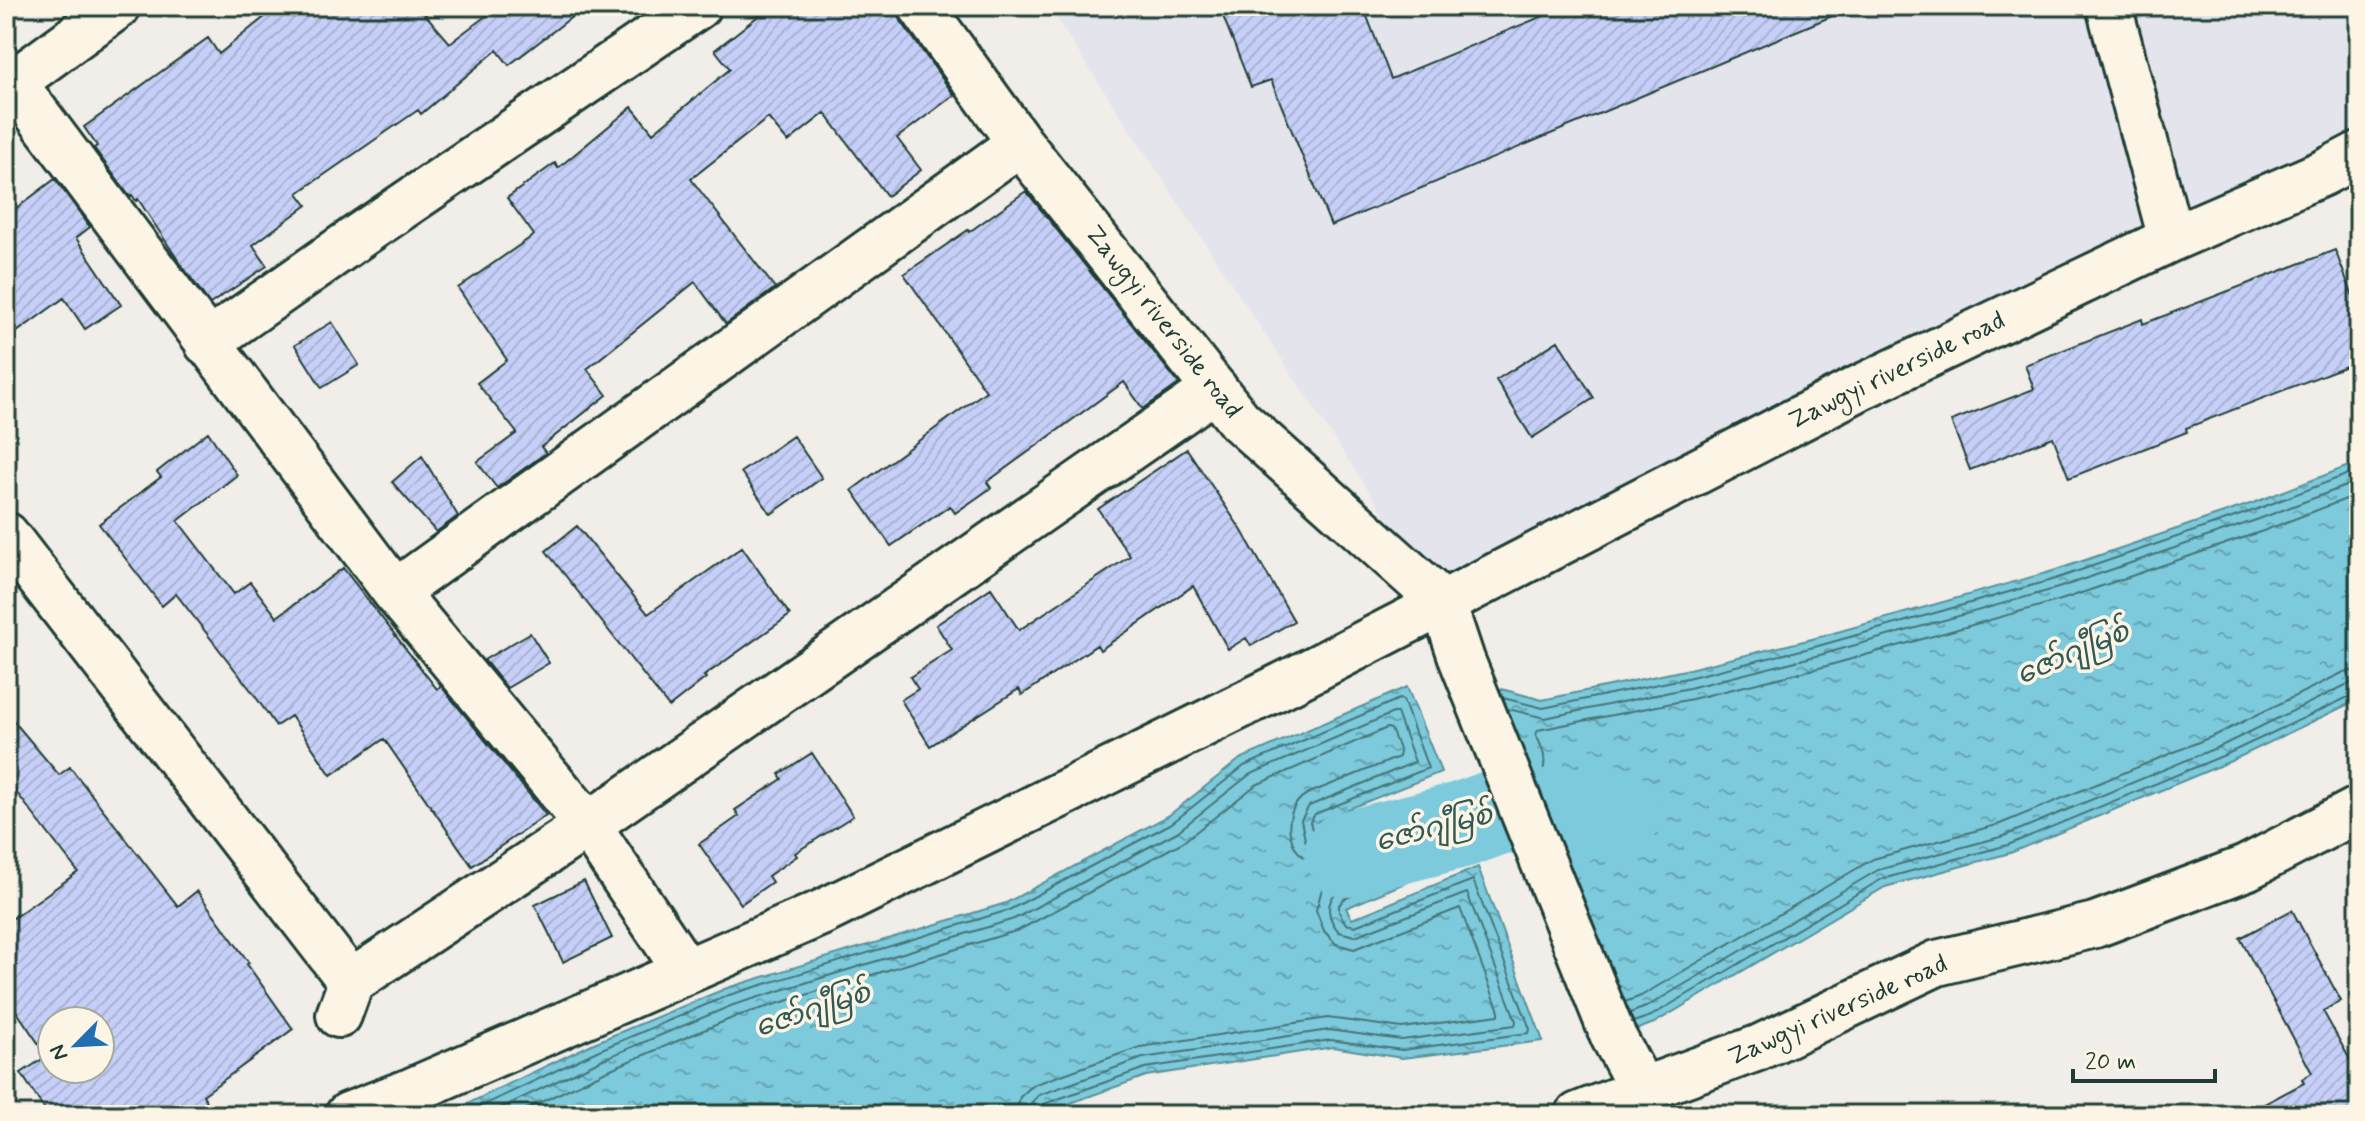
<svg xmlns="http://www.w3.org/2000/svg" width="2365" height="1121" viewBox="0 0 2365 1121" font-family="Mynerve,'Noto Sans Myanmar',sans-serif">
<defs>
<pattern id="water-ripples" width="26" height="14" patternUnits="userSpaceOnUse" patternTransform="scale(2)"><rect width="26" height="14" fill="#7dcadc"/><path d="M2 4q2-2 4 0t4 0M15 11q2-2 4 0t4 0" fill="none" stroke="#66a5b3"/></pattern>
<pattern id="building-hatch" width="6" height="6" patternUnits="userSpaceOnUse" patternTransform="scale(2)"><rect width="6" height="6" fill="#c6cff7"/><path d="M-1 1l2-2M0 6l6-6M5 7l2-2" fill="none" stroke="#aab3d4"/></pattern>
</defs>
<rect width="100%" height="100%" fill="#f1ede9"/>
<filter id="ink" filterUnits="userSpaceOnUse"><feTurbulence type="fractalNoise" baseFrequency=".0125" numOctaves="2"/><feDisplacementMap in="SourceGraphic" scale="16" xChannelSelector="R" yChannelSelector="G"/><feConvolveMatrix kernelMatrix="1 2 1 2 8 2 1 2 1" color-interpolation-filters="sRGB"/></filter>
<g filter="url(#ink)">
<!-- built -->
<path fill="#e4e4ed" d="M1048 6H2359V150L1443 603Z"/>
<!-- water -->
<path fill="url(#water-ripples)" stroke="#579299" stroke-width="2" d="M2359 462V699L2231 761 2010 853 1885 887 1654 1023 1630 1032 1480 764 1443 673 1542 700 1685 670 1816 638 2053 571 2253 503Z
M1407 687 1441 772 1318 821 1322 834 1446 786 1473 854 1346 908 1352 919 1478 867 1543 1041 1402 1058 1333 1047 1146 1076 1037 1115H444L594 1043 727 988 1006 903 1168 816 1240 759Z"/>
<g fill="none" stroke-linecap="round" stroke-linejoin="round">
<!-- shore -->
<path stroke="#457577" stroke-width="2" d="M1503 698 1543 708 1687 678 1818 646 2055 579 2255 510 2359 470
M1508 709 1545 718 1689 688 1820 655 2058 588 2259 519 2359 481
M1537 783C1549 766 1545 752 1536 735L1538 730 1692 699 1823 667 2061 600 2263 531 2359 494
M1625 1002 1641 996 1873 859 2000 824 2218 734 2344 672 2359 670
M1630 1013 1646 1007 1878 870 2004 836 2223 745 2348 684 2359 682
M1633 1022 1651 1016 1882 879 2008 845 2227 754 2359 692
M463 1115 597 1051 729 995 1009 910 1172 823 1244 766 1399 699 1403 700 1428 768 1315 814 1310 822 1314 836 1319 841H1326L1439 797 1443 800 1461 849 1344 899 1339 905V912L1346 924 1355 926 1473 880 1530 1029 1529 1033 1402 1050 1331 1040 1145 1068 1044 1104 1039 1108 1038 1115
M486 1115 601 1060 733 1005 1014 919 1177 832 1249 775 1393 713H1397L1415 762 1309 806 1301 820 1305 840 1314 850 1328 851 1434 810 1437 813 1448 843 1338 891C1324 903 1328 919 1339 932L1355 936 1467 893 1516 1021 1515 1025 1402 1040 1329 1030 1143 1058 1039 1095 1031 1103 1028 1115
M514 1115 606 1071 737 1016 1019 930 1183 842 1256 785 1387 728 1391 729 1400 752 1399 757 1307 794C1276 811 1288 868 1327 863 1337 862 1347 857 1356 853 1379 844 1402 835 1426 826L1430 827 1433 837 1334 879 1322 889 1316 910 1324 931 1336 944 1354 949 1460 908 1499 1011V1015L1402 1028 1328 1018 1140 1047 1033 1085 1020 1097 1016 1115"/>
<!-- river -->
<path stroke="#7dcadc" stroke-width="86" d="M1347 854 1461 825 1500 811 1618 813"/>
</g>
<!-- building -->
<path fill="url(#building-hatch)" stroke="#1f3d34" stroke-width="2" fill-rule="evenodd" d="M278 6H418L450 43 499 6H586L509 65 497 50 421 114 418 110 298 193 307 205 253 245 267 266 210 304 178 260 138 199 136 201 132 195 130 197 94 148 97 146 84 127 208 38 219 54Z
M771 6H896L901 21 954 95 897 138 921 170 887 196 825 113 788 142 768 118 691 179 775 288 726 324 695 282 587 369 607 395 541 447 546 453 497 488 477 462 517 433 477 383 507 360 458 288 534 235 507 198 555 163 558 168 632 107 653 133 730 69 715 50Z
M1219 6H1363L1391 79 1567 6H1856L1331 226 1271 80 1251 87Z
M55 179 90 227 76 238 121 305 85 329 64 298 6 340V216Z
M1026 191 1179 384 1143 409 1124 382 987 482 991 488 955 513 950 506 891 546 852 490 986 391 904 274 968 230 969 232Z
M2335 250 2359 312V361L2186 428 2187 432 2069 478 2053 437 1970 470 1951 421 2034 389 2025 365 2142 319 2143 324Z
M332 322 359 365 322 388 295 345Z
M1558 341 1594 398 1532 438 1496 380Z
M208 432 237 475 178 521 234 594 250 582 277 617 343 568 437 689 441 686 546 815 472 866 384 739 331 775 291 716 276 726 253 693 176 594 162 606 99 524 161 477 157 472Z
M793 436 822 478 771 514 741 472Z
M1187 449 1242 531 1294 621 1251 646 1246 638 1228 649 1193 586 1100 650 1097 645 1022 695 1019 689 930 746 901 700 918 689 910 677 952 650 936 625 991 588 1019 630 1130 556 1098 509Z
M422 456 458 516 436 532 392 482Z
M577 526 648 614 742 547 790 615 704 676 706 678 669 707 546 551Z
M530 633 549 663 507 688 484 660Z
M6 712 59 775 70 767 178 906 197 891 249 963 247 964 293 1029 203 1095 215 1115H48L21 1073 47 1056 6 996V923L78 872 6 779ZM52 1021H100V1069H52Z
M812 753 853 816 795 853 797 856 768 876 772 882 741 904 699 844 739 816 735 810 782 779 779 774Z
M584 881 612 938 563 962 535 905Z
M2292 910 2341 1001 2323 1011 2359 1076V1115H2244L2304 1083 2302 1079 2312 1073 2240 938Z"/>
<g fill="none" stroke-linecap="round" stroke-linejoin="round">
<defs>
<path id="minor" d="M921 6 1020 143 1239 420 1443 603 1857 389 2171 239 2323 173 2359 154
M2109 6 2171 239
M14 83 395 592 588 825 685 970
M6 88 118 6
M207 343 362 234 698 6
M6 535 351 982 339 1015
M395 592 1020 143
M351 982 588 825 1215 389
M348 1115 413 1090 823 912 1291 681 1443 603 1462 660 1613 1036 1642 1090 1758 1048 1937 963 2095 925 2246 868 2359 809
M1578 1115 1642 1090"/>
</defs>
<!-- minor casing -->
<use href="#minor" stroke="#1f3d34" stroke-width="50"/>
<!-- minor -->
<use href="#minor" stroke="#fcf5e5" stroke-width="44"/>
</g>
</g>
<g text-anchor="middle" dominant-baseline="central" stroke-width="7" stroke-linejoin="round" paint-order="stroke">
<!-- street labels -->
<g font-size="26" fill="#1f3d34" stroke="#fcf5e5">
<text transform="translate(1163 322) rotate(52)">Zawgyi riverside road</text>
<text transform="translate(1897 371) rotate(-26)">Zawgyi riverside road</text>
<text transform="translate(1838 1011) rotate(-24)">Zawgyi riverside road</text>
</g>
<!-- water labels -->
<g font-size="28" font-style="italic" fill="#325956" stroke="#fcf5e5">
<text transform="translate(2073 654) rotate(-23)">ဇော်ဂျီမြစ်</text>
<text transform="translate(1434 829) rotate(-14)">ဇော်ဂျီမြစ်</text>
<text transform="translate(813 1011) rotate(-18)">ဇော်ဂျီမြစ်</text>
</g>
</g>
<!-- margin -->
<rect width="2365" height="1121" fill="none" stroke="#fcf5e5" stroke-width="32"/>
<rect x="16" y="16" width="2333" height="1089" fill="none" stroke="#1f3d34" stroke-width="3" filter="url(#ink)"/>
<!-- north arrow -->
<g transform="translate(76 1045) rotate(246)"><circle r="38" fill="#fcf5e5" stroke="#a4ab9e" stroke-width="2"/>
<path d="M0-6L14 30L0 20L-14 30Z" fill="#1f6fb2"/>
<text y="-12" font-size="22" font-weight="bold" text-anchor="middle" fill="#1f3d34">N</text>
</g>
<!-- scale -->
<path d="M2073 1069v12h142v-12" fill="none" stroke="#1f3d34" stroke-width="4"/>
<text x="2085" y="1069" font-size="24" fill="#1f3d34" stroke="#fcf5e5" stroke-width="6" paint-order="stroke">20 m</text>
</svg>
